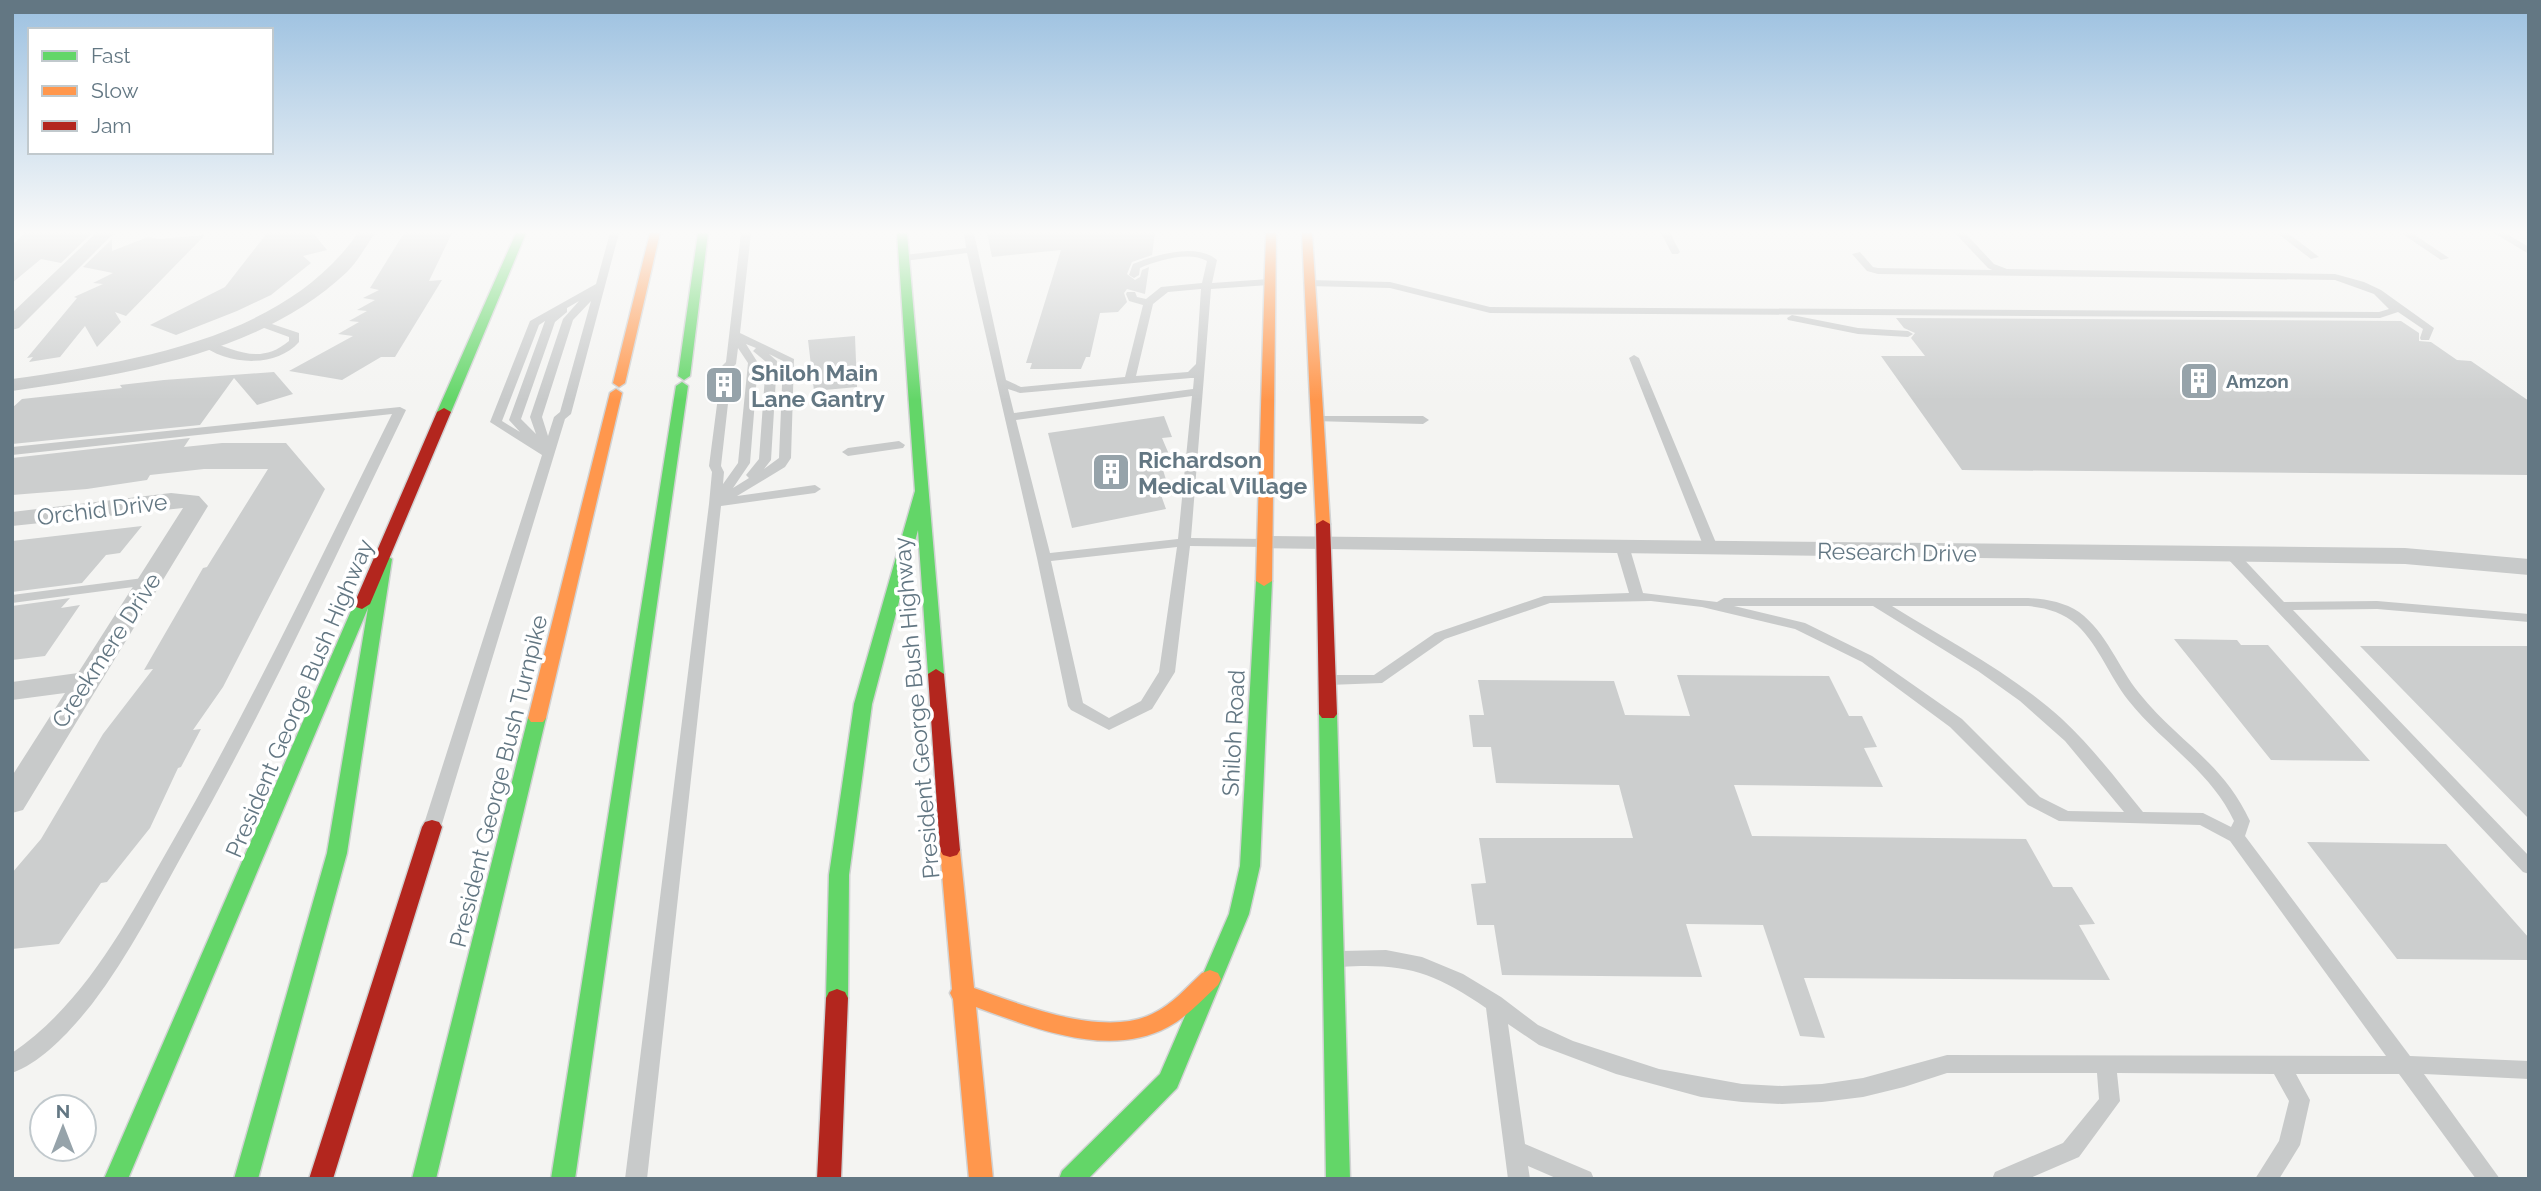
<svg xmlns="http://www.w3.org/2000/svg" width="2541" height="1191" viewBox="0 0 2541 1191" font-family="Raleway,sans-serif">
<rect width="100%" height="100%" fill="#f4f4f2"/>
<!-- building -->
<path fill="#cccece" d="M25 233H92L61 263 41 259 12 283V245Z
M267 233H313L327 250 303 256 311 263 271 295 237 311 176 335 150 325 225 287Z
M404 233H452L429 281 442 280 395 357H381L342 380 289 371 353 336 338 334 359 322 349 321 367 311 357 310 375 300 363 298 379 290 370 288Z
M987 233H1155L1152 255 1132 262 1127 274 1135 280 1140 277 1142 270 1149 267 1145 294 1127 289 1124 293 1127 302 1118 312 1100 313 1090 357H1086L1081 369H1030L1032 363H1026L1061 250 992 257Z
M205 235 126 316 115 312 121 322 97 347 85 326 60 357 29 362 33 357 27 358 77 298 74 297 103 284 93 283 113 273 83 267 112 239V251L148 237 159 239Z
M1896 318 2401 321 2419 333V341L2431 342 2457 360 2471 361 2529 401V475L1962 470 1881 356H1925L1911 338 1915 333 1904 328Z
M855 336 857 387 814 391 808 340Z
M274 372 293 394 257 405 234 378 200 425 12 444V408L22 399 122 388 120 385 164 380Z
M1164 416 1172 437 1162 438 1171 459 1160 460 1167 483 1157 484 1166 509 1072 528 1048 433Z
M190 438 184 447 222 443H286L325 489 223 687 193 730 201 729 181 767 178 768 150 828 107 882 101 883 59 944 12 949V873L41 839 103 734 153 669 144 670 203 568 207 567 268 469H204L150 475 147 480 87 489 12 495V458Z
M142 526 120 553 106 555 82 583 12 592V541Z
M70 598 61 608 80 605 45 656 12 660V606Z
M2174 639 2237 640 2241 645H2268L2370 761 2271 760Z
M2360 646H2529V819Z
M1677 675 1829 676 1849 716H1862L1877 747 1864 748 1883 787 1734 785 1752 836 2026 839 2053 887H2072L2095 924 2079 925 2110 980 1804 978 1825 1038 1800 1036 1763 925 1686 924 1702 977 1502 975 1494 925H1477L1471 884 1486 883 1479 838H1633L1619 785 1496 783 1491 747H1473L1469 715H1484L1478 680 1614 681 1625 715 1690 716Z
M2307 842 2446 844 2529 938V960L2397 959Z"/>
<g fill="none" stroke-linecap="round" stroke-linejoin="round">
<defs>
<path id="fast" d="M516 233H526L451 412 444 416 439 415 437 412Z
M698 233H708L690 376 684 380 678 376Z
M897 233H907L944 674 936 679 928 674 918 530 872 704 849 875 848 998 845 1004 837 1007 829 1004 826 998 829 875 854 704 915 491Z
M682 382 688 386 575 1179H551L676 386Z
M384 554 392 559 347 853 258 1179H234L327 853 368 608 128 1179H104L354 604 362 599 369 603 376 559Z
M1264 576 1272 581 1260 866 1249 914 1177 1088 1088 1179H1059L1062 1171 1160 1074 1229 914 1240 866 1256 581Z
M1328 708 1334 710 1337 714 1350 1179H1326L1319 714 1322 710Z
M537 712 543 714 546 718 436 1179H412L528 718 531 714Z"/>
<path id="slow" d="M650 233H660L625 383 619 387 613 383Z
M1266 233H1276L1272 581 1264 586 1256 581Z
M1302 233H1312L1330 524 1323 528 1316 524Z
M616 389 622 393 546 718 543 722H531L528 718 610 393Z
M950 843 957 845 960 850 974 988C1022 1005 1103 1038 1152 1014 1172 1005 1187 987 1202 973L1210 970 1218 973 1221 979 1218 985C1202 1000 1187 1017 1168 1027 1109 1059 1034 1028 976 1007L993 1179H969L953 999 950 993 952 989 940 850 943 845Z"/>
<path id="jam" d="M444 408 451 412 370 604 362 609 356 607 354 604 437 412Z
M1323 520 1330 524 1337 714 1334 718H1322L1319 714 1316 524Z
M936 669 944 674 960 850 957 855 950 857 943 855 940 850 928 674Z
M432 820 439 822 442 827 333 1179H309L422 827 425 822Z
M837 989 845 992 848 998 841 1179H817L826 998 829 992Z"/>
</defs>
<!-- fast casing -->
<use href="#fast" stroke="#d1d2d3" stroke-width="3"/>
<!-- slow casing -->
<use href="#slow" stroke="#d1d2d3" stroke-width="3"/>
<!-- jam casing -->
<use href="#jam" stroke="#d1d2d3" stroke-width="3"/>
<!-- lane -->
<path fill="#c8caca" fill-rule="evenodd" d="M610 233H619L571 414 565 419 441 827 438 831 432 833 426 831 423 827 542 455 490 422 530 321 596 284ZM579 301 563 319 530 417 536 434 521 419 555 322 567 312V308ZM591 301 560 412 554 417 548 436 542 417 573 320ZM545 321 509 420 520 432 502 421 539 325Z
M741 233H751L740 333 794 359 791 458 785 467 737 496 815 485 821 489 815 493 721 506 647 1179H625L709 504 712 472 709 466 722 366 726 362ZM746 344 756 348 753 351 766 362 759 459 746 475 749 478 733 488 750 463 758 363ZM738 348 748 363 738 463 723 484 724 472 721 466 732 368 736 364ZM769 354 783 361 779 458 764 469 771 460 777 361Z
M964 233H974L1006 380 1021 387 1125 377 1143 305 1129 301 1126 294 1127 292H1135L1137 297 1146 299 1161 287 1202 283 1207 261C1189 251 1159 260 1140 268L1139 275 1134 278 1129 275 1133 264C1155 255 1197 242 1217 260L1212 283 1269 279 1274 282 1269 285 1211 289 1191 538 1266 539 1273 543 1266 547 1190 546 1175 672 1152 709 1109 730 1071 710 1068 706 1037 558 967 253 904 261 899 258 904 255 966 248ZM1201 289 1196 364 1188 372 1136 376 1153 304 1168 292ZM1191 378H1194L1193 389 1014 413 1008 389 1020 393ZM1192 396 1178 539 1050 553 1016 420ZM1177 547 1159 672 1141 701 1109 718 1083 703 1051 561Z
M1661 233H1670L1680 252 1678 254H1672Z
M1955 233H1965L1994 264 2007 269 2335 274 2364 282 2381 290 2434 328 2429 340H2421L2420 338 2423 329 2398 312 2380 318 1490 313 1390 288 1308 286 1303 283 1308 280 1390 282 1490 307 2379 312 2389 309 2374 294 2335 280 1878 274 1867 271 1852 254 1860 252 1873 267 1878 268 1992 270 1988 268Z
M2277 233H2288L2319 257 2311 259Z
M2401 233H2412L2449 258 2441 260Z
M2494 233H2505L2529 247V254Z
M1792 315 1858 328 1908 331 1913 334 1908 337 1858 334 1788 320 1787 318Z
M257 319 299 333V342C275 369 226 365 199 343L204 340C235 349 259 366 289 341V337L253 324 252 322Z
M1634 355 1639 358 1719 550 1717 553H1707L1705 550 1629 358Z
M400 407 406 410C336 555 269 701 190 841 159 896 130 954 92 1004 72 1029 43 1062 12 1073V1053C88 1001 129 917 174 839 253 701 321 557 392 414L12 455V447Z
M1317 416H1423L1429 420 1423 424 1313 421 1311 419Z
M899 441 905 445 903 448 848 456 842 452 848 448Z
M1623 545 1630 549 1643 593 1717 602 1724 598H2028C2046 599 2064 602 2079 612 2107 633 2118 667 2139 693 2178 742 2222 761 2250 821L2245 836 2410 1056 2529 1061V1079L2424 1074 2500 1179H2476L2399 1074H2296L2310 1100 2300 1145 2279 1179H2255L2279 1141 2289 1101 2274 1074 2117 1073 2120 1101 2079 1157 2028 1179H1992L1995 1172 2063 1143 2099 1099 2097 1073H1947L1904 1087 1863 1097 1822 1102 1782 1104 1742 1102 1701 1097 1616 1074 1539 1045 1508 1024 1525 1144 1591 1172 1594 1179H1558L1528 1166 1530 1179H1508L1486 1008C1433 972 1405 963 1341 967L1334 964 1332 959 1334 954 1341 951 1386 950 1422 957 1463 974 1501 997 1538 1025 1573 1041 1659 1069 1742 1084 1782 1086 1822 1084 1863 1078 1947 1055 2386 1056 2230 841 2200 825 2059 821 2028 805 1950 727 1862 662 1795 629 1702 607 1651 601 1550 603 1445 639 1382 683 1328 685 1320 680 1328 675H1374L1435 633 1544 596 1629 593 1616 549ZM1734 606H1873L1978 671 2020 701 2065 741 2124 812 2068 811 2040 797 1962 719 1872 656 1805 623ZM1892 606H2028C2047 608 2062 612 2077 625 2099 646 2110 677 2128 700 2162 743 2210 770 2234 821L2231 827 2203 813 2143 812C2117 780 2092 747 2062 719 2011 673 1950 642 1892 606Z
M2232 551 2237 552 2284 602 2377 601 2529 614V622L2377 609 2293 610 2529 856V874L2523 872 2227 558 2225 555 2227 552Z
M151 577 158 581 156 584 12 603V595Z"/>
<!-- street -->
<path fill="#c8caca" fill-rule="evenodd" d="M96 233H114L19 328 12 330V313Z
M358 233H375C366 246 358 261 347 272 259 355 126 374 12 391V379C133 361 283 340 358 233Z
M171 493 199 496 208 506 23 810 12 813V776L65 693 12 700V682L78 673 183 508 12 526V512Z
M1266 536 2405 548 2529 559V575L2405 564 1257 548 1254 543 1257 538Z"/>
<!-- fast -->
<use href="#fast" fill="#63d668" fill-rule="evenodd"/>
<!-- slow -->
<use href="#slow" fill="#ff974d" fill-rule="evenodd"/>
<!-- jam -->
<use href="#jam" fill="#b3261e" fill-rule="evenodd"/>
</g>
<!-- sky -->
<linearGradient id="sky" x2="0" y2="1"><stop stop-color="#9bc0e0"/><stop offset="0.58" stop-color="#fafaf9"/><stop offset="1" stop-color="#fafaf9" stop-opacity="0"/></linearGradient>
<rect width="2541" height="400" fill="url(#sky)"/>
<!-- icons -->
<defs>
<symbol id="building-square" viewBox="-11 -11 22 22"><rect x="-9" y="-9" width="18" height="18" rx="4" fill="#96a3aa" stroke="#fff"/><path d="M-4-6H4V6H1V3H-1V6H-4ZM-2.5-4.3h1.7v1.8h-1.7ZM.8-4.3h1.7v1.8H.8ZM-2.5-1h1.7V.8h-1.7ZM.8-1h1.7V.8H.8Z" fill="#fff"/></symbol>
</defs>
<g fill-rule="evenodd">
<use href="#building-square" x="2177" y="359" width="44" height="44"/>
<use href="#building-square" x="702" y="363" width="44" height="44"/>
<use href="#building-square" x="1089" y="450" width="44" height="44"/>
</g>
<g text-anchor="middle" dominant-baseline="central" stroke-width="7" stroke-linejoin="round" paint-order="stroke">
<!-- far-poi labels -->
<g font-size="19" font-weight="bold" fill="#637783" stroke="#fff" text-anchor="start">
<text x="2226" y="381">Amzon</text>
</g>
<!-- poi labels -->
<g font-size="23" font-weight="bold" fill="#637783" stroke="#fff" text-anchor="start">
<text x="751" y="372">Shiloh Main<tspan x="751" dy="26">Lane Gantry</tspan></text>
<text x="1138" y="459">Richardson<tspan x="1138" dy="26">Medical Village</tspan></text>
</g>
<!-- street labels -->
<g font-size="23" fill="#637783" stroke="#fff">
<text transform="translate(102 509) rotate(-7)">Orchid Drive</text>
<text transform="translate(1897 552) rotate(1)">Research Drive</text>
<text transform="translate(106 650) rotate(-57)">Creekmere Drive</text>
<text transform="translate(299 698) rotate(-67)">President George Bush Highway</text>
<text transform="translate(916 708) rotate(-95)">President George Bush Highway</text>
<text transform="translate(1233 733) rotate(-87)">Shiloh Road</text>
<text transform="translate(498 781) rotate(-76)">President George Bush Turnpike</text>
</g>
</g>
<!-- border -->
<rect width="2541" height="1191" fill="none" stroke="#637783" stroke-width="28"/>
<!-- legend -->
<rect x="28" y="28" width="245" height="126" fill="#ffffff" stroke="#c1c9cd" stroke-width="2"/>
<rect x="42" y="51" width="35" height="10" fill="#63d668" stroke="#c1c9cd" stroke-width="2"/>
<text x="91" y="63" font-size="21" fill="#637783">Fast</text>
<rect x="42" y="86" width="35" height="10" fill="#ff974d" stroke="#c1c9cd" stroke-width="2"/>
<text x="91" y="98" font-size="21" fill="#637783">Slow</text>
<rect x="42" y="121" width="35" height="10" fill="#b3261e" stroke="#c1c9cd" stroke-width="2"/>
<text x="91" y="133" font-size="21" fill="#637783">Jam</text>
<!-- north arrow -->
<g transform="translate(63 1128)"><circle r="33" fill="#ffffff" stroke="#c1c9cd" stroke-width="2"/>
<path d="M0-5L12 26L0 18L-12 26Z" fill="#96a3aa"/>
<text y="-10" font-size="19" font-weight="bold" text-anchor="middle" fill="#637783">N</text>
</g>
</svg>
